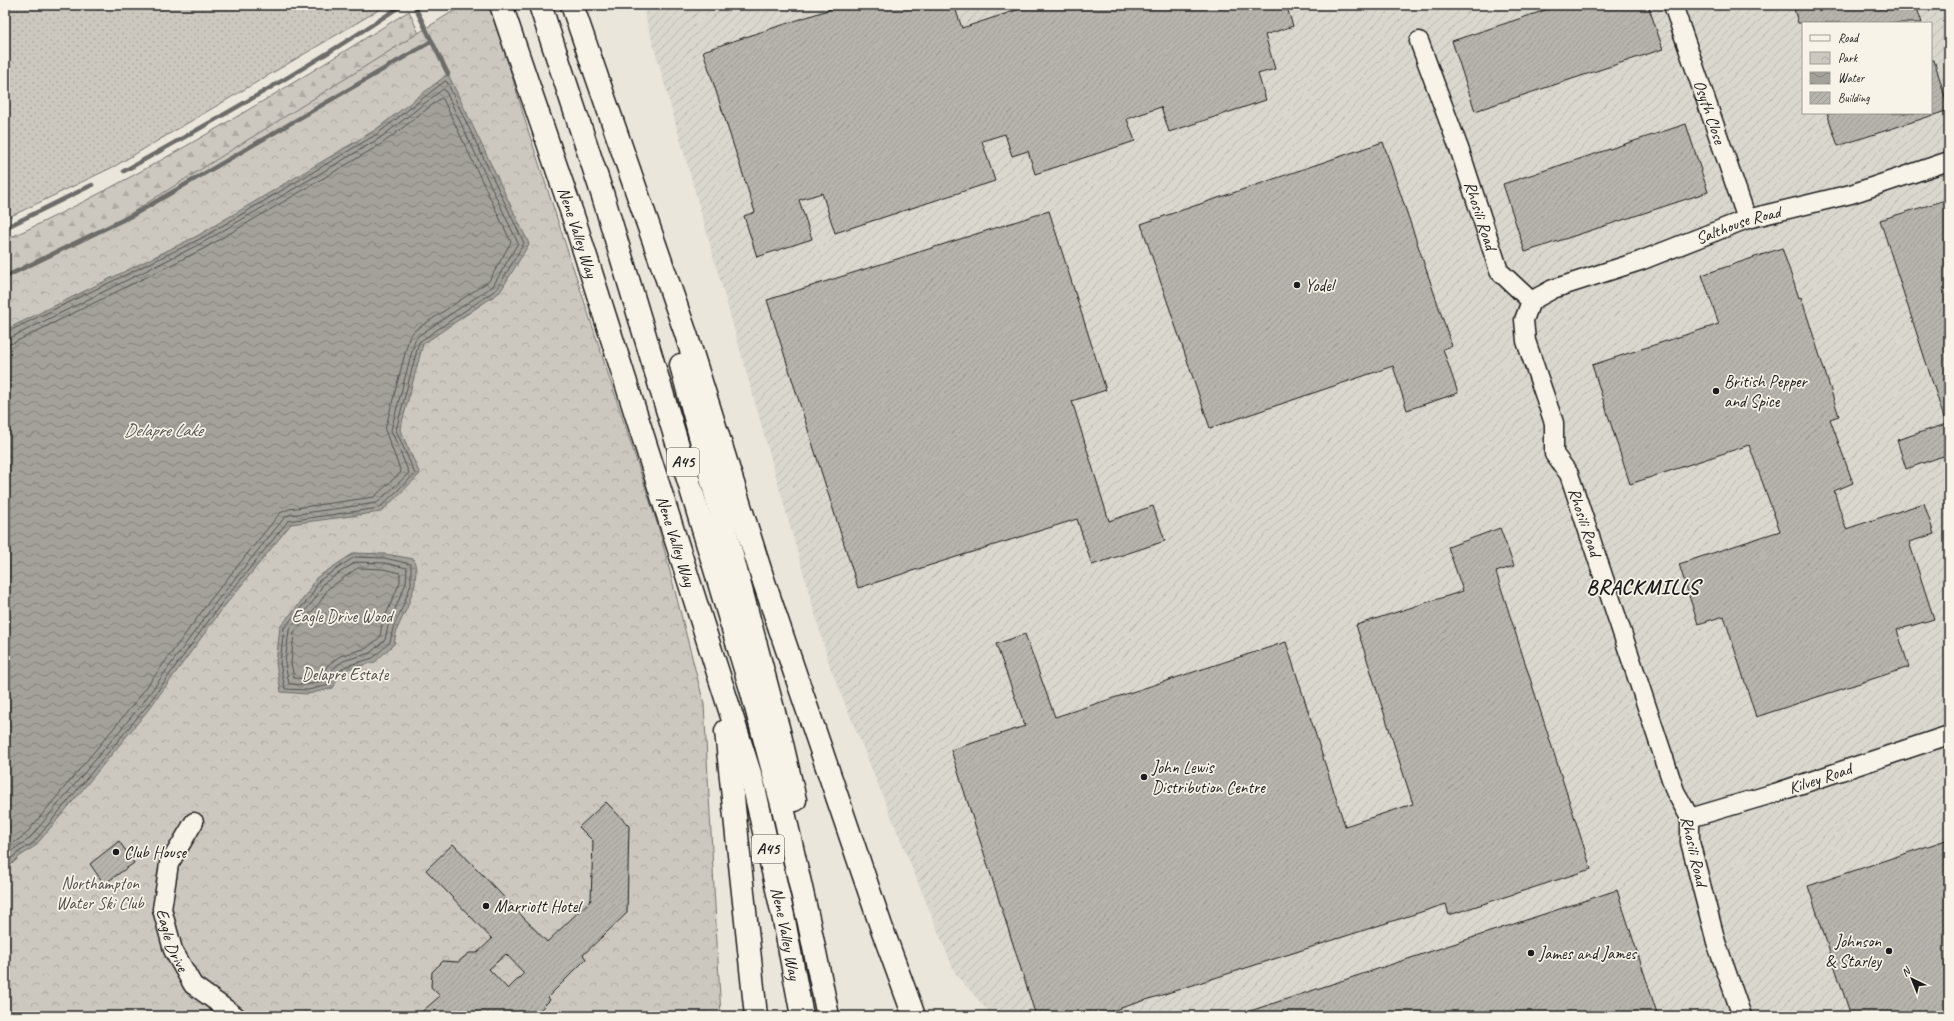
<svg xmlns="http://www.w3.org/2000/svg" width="1954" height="1021" viewBox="0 0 1954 1021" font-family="Caveat,sans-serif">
<defs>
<pattern id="industrial-furrows" width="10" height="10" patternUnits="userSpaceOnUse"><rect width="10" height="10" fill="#dad7ce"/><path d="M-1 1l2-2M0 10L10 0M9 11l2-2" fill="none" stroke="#bab8b0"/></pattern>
<pattern id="grass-dots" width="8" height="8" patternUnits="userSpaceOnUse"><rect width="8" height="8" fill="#ccc8c0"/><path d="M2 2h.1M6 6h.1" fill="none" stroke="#afaba4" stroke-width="1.8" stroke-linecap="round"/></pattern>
<pattern id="forest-firs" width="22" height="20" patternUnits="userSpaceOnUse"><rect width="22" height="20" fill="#ccc8c0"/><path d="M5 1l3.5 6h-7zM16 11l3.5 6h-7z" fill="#afaba4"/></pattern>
<pattern id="park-crowns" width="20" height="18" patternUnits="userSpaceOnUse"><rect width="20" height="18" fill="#ccc8c0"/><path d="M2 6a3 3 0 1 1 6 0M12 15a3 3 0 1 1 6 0" fill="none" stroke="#afaba4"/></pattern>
<pattern id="water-waves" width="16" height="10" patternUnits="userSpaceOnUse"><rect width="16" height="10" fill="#a3a19a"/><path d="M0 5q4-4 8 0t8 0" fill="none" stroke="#84827d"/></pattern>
<pattern id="building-hatch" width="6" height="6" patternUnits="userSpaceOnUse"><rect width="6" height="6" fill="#b6b4ac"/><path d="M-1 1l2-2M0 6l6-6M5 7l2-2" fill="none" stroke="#9c9a93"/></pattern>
</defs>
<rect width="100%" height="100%" fill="#eae6dc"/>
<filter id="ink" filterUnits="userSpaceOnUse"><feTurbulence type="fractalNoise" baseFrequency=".025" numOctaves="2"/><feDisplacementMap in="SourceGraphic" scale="8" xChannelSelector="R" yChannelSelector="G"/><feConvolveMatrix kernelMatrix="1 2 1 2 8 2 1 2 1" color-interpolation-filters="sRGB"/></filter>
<g filter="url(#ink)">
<!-- industrial -->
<path fill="url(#industrial-furrows)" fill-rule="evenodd" d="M642 5H1949V1016H992L955 973 830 667ZM1803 23H1931V113H1803Z"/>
<!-- grass -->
<path fill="url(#grass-dots)" stroke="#74726e" d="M5 5H387L115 166 5 219Z"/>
<!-- forest -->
<path fill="url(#forest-firs)" stroke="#74726e" d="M409 11 439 80 5 330V240C146 175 278 93 409 11Z"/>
<!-- park -->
<path fill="url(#park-crowns)" stroke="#74726e" d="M463 5H491L528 130 659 529 704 704 721 1016H5V275L112 225Z"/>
<!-- water -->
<path fill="url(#water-waves)" stroke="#6d6c68" d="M448 74 529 244 500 292 423 344 400 430 420 474 381 512 291 524 223 608 149 709 79 794 35 846 19 857 5 871V330L197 236 375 130Z
M354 553 385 554 414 559 416 570 415 585 407 608 397 629 394 644 375 662 348 669 339 676 333 688 308 694 281 692 276 663 280 627 308 593 316 578Z"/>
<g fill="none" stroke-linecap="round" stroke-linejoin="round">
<!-- shore -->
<path stroke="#52514e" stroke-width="1" d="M5 333 200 239 377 134 445 81 447 82 524 243 497 289 419 342 396 430 415 474 379 508 288 521 220 605 146 707 33 843 17 853 5 865
M5 338H10L202 243 380 138 443 89 445 90 518 243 493 286 418 336 415 340 391 430 409 473 377 503 290 515 285 517 216 602 142 704 29 839 14 849 5 858
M5 345 13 343 205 248 383 143 441 98 443 99 511 242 489 281 414 331 409 338 385 430 401 472 374 497 289 509 280 513 211 599 137 700 25 835 5 849
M355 557 384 558 411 564V584L403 606 393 628 390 642 373 658 346 666 336 674 330 685 308 690 285 689 280 663 284 628 311 596 319 581Z
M356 562 384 563 407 568 406 583 388 626 385 640 370 653 343 661 332 670 326 680 307 685 289 684 285 663 289 630 315 599 323 584Z
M358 568 383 569 400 573V582L382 624 380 637 367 648 340 656 328 665 322 675 307 679 294 678 291 663 294 633 320 602 328 589Z"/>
<!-- stream -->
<path stroke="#6d6c68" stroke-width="4.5" d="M414 5 448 74
M124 171C219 118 313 65 402 5
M5 228 92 185
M5 277 133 215 432 41"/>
</g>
<!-- building -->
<path fill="url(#building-hatch)" stroke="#1c1c1c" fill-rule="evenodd" d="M833 5H954L962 28 1032 5H1286L1293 26 1265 35 1275 69 1258 74 1266 100 1169 132 1161 107 1127 119 1135 141 1035 174 1028 151 1012 156 1005 134 982 141 995 181 835 233 822 193 799 200 812 239 757 257 744 216 755 212 703 51 834 8Z
M1561 5H1648L1663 49 1475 111 1452 41Z
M1793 5H1916L1922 23H1798Z
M1931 60H1934L1949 110 1838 146 1827 113H1931Z
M1686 124 1708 192 1525 252 1503 184Z
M1383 142 1452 346 1443 349 1458 393 1407 410 1393 366 1210 428 1141 224Z
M1949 199V454L1906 469 1897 440 1946 424 1880 220Z
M1049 211 1106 390 1072 401 1109 521 1153 506 1165 541 1092 565 1077 519 858 588 767 300Z
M1782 248 1799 298 1801 297 1839 416 1830 419 1853 483 1834 491 1846 529 1924 503 1934 534 1909 542 1934 619 1897 630 1909 667 1756 717 1724 616 1698 624 1679 564 1780 531 1749 445 1630 484 1592 365 1719 324 1702 275Z
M1500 528 1514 566 1496 572 1591 869 1449 915 1446 904 1096 1016H1036L951 750 1025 726 996 644 1025 634 1055 717 1286 642 1345 826 1413 804 1356 625 1463 591 1448 547Z
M606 802 629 826 627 913 583 955 586 959 548 997 550 1000 534 1016H417L440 996 431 987 432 972 443 961 458 962 469 953H477L492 939 426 870 453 844 547 942 591 900 593 841 579 827ZM506 954 524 973 508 989 489 969Z
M1949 839V1016H1851L1808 886Z
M119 841 134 863 104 884 90 864Z
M1617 890 1658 1016H1241V1014Z"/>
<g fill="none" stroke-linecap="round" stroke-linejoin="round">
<defs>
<g id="minor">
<path id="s1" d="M1673 5 1747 219"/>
<path id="s2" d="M1419 41 1461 154 1499 271 1531 301 1524 320 1526 341 1554 423V454L1569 474 1675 791 1690 818V842L1716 942 1742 1016"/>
<path id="s3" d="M1531 301 1553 289 1640 261 1747 219 1851 194 1949 161"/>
<path id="s4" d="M1690 818 1775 793 1949 735"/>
<path id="s5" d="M194 822 169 864 162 909 173 950 193 985 236 1016"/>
</g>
<g id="highway">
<path id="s6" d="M501 5 574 219 753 783 784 920 802 1016"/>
<path d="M540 5 603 196 751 689 783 808 809 923 828 1016"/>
<path d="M572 5 686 334 763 579 881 926 914 1016"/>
<path d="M681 365 780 735 795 800"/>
<path d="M726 731 756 1016"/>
</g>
</defs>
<!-- minor casing -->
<use href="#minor" stroke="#1c1c1c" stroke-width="21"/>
<!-- highway casing -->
<use href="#highway" stroke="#1c1c1c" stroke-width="25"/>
<!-- minor -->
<use href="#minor" stroke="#f7f3e8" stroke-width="18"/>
<!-- highway -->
<use href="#highway" stroke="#f7f3e8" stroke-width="22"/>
</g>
</g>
<!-- markers -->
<g fill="#1c1c1c" stroke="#f7f3e8" stroke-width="1.5">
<circle cx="1297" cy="285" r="4"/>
<circle cx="1716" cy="391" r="4"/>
<circle cx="1144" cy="777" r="4"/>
<circle cx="116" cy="852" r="4"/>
<circle cx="486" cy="906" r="4"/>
<circle cx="1889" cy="951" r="4"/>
<circle cx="1531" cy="953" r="4"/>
</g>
<g text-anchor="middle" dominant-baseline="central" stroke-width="3.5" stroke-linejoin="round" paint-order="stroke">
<!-- shield labels -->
<g fill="#f7f3e8" stroke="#5e5c59" stroke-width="1">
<rect x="667" y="448" width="32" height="28" rx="3"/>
<rect x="752" y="835" width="32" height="28" rx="3"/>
</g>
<g font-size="16" font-weight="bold" fill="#1c1c1c">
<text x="683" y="462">A45</text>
<text x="768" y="849">A45</text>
</g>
<!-- street labels -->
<g font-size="17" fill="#1c1c1c" stroke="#f7f3e8">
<text stroke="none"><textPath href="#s1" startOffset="113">Osyth Close</textPath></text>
<text stroke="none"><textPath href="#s2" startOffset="185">Rhosili Road</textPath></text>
<text stroke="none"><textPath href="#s3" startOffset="221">Salthouse Road</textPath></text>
<text stroke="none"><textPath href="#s6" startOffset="240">Nene Valley Way</textPath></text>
<text stroke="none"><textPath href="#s2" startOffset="522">Rhosili Road</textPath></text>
<text stroke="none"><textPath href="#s6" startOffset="564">Nene Valley Way</textPath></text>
<text stroke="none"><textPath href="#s4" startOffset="136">Kilvey Road</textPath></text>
<text transform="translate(1694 851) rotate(77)">Rhosili Road</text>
<text stroke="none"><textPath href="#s6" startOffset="972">Nene Valley Way</textPath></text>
<text stroke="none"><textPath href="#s5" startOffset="127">Eagle Drive</textPath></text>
</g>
<!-- poi labels -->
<g font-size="17" fill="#1c1c1c" stroke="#f7f3e8" text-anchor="start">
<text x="1305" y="285">Yodel</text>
<text x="1724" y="381">British Pepper<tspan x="1724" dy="20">and Spice</tspan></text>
<text x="1152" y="767">John Lewis<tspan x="1152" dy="20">Distribution Centre</tspan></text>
<text x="124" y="852">Club House</text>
<text x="494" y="906">Marriott Hotel</text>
<text x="1881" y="941" text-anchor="end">Johnson<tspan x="1881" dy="20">&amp; Starley</tspan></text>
<text x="1539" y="953">James and James</text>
</g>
<!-- park labels -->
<g font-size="17" fill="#51504d" stroke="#f7f3e8">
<text x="342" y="616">Eagle Drive Wood</text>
<text x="345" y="674">Delapre Estate</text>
<text x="100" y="883">Northampton<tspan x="100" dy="20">Water Ski Club</tspan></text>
</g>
<!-- water labels -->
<g font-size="18" font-style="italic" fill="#52514e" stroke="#f7f3e8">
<text x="163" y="430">Delapre Lake</text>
</g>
<!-- district labels -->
<g font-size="21" font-weight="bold" letter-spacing="1" fill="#1c1c1c" stroke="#f7f3e8">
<text x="1643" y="587">BRACKMILLS</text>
</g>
</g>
<!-- margin -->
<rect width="1954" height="1021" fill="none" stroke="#f7f3e8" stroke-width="20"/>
<rect x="10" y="10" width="1934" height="1001" fill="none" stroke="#1c1c1c" stroke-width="1.5" filter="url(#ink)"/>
<!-- legend -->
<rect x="1802" y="22" width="130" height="92" fill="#f7f3e8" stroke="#9f9d96"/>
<rect x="1810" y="35" width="20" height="6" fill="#f7f3e8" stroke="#9f9d96"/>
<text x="1838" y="42" font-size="12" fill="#1c1c1c">Road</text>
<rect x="1810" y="52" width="20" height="12" fill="url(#park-crowns)" stroke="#9f9d96"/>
<text x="1838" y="62" font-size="12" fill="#1c1c1c">Park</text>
<rect x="1810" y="72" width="20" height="12" fill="url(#water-waves)" stroke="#9f9d96"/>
<text x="1838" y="82" font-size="12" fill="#1c1c1c">Water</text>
<rect x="1810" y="92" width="20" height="12" fill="url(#building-hatch)" stroke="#9f9d96"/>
<text x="1838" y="102" font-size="12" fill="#1c1c1c">Building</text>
<!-- north arrow -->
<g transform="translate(1912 979) rotate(317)" stroke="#f7f3e8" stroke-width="3" paint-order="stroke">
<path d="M0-3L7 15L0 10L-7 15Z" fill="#1c1c1c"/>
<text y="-6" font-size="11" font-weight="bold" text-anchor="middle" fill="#1c1c1c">N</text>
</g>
</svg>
